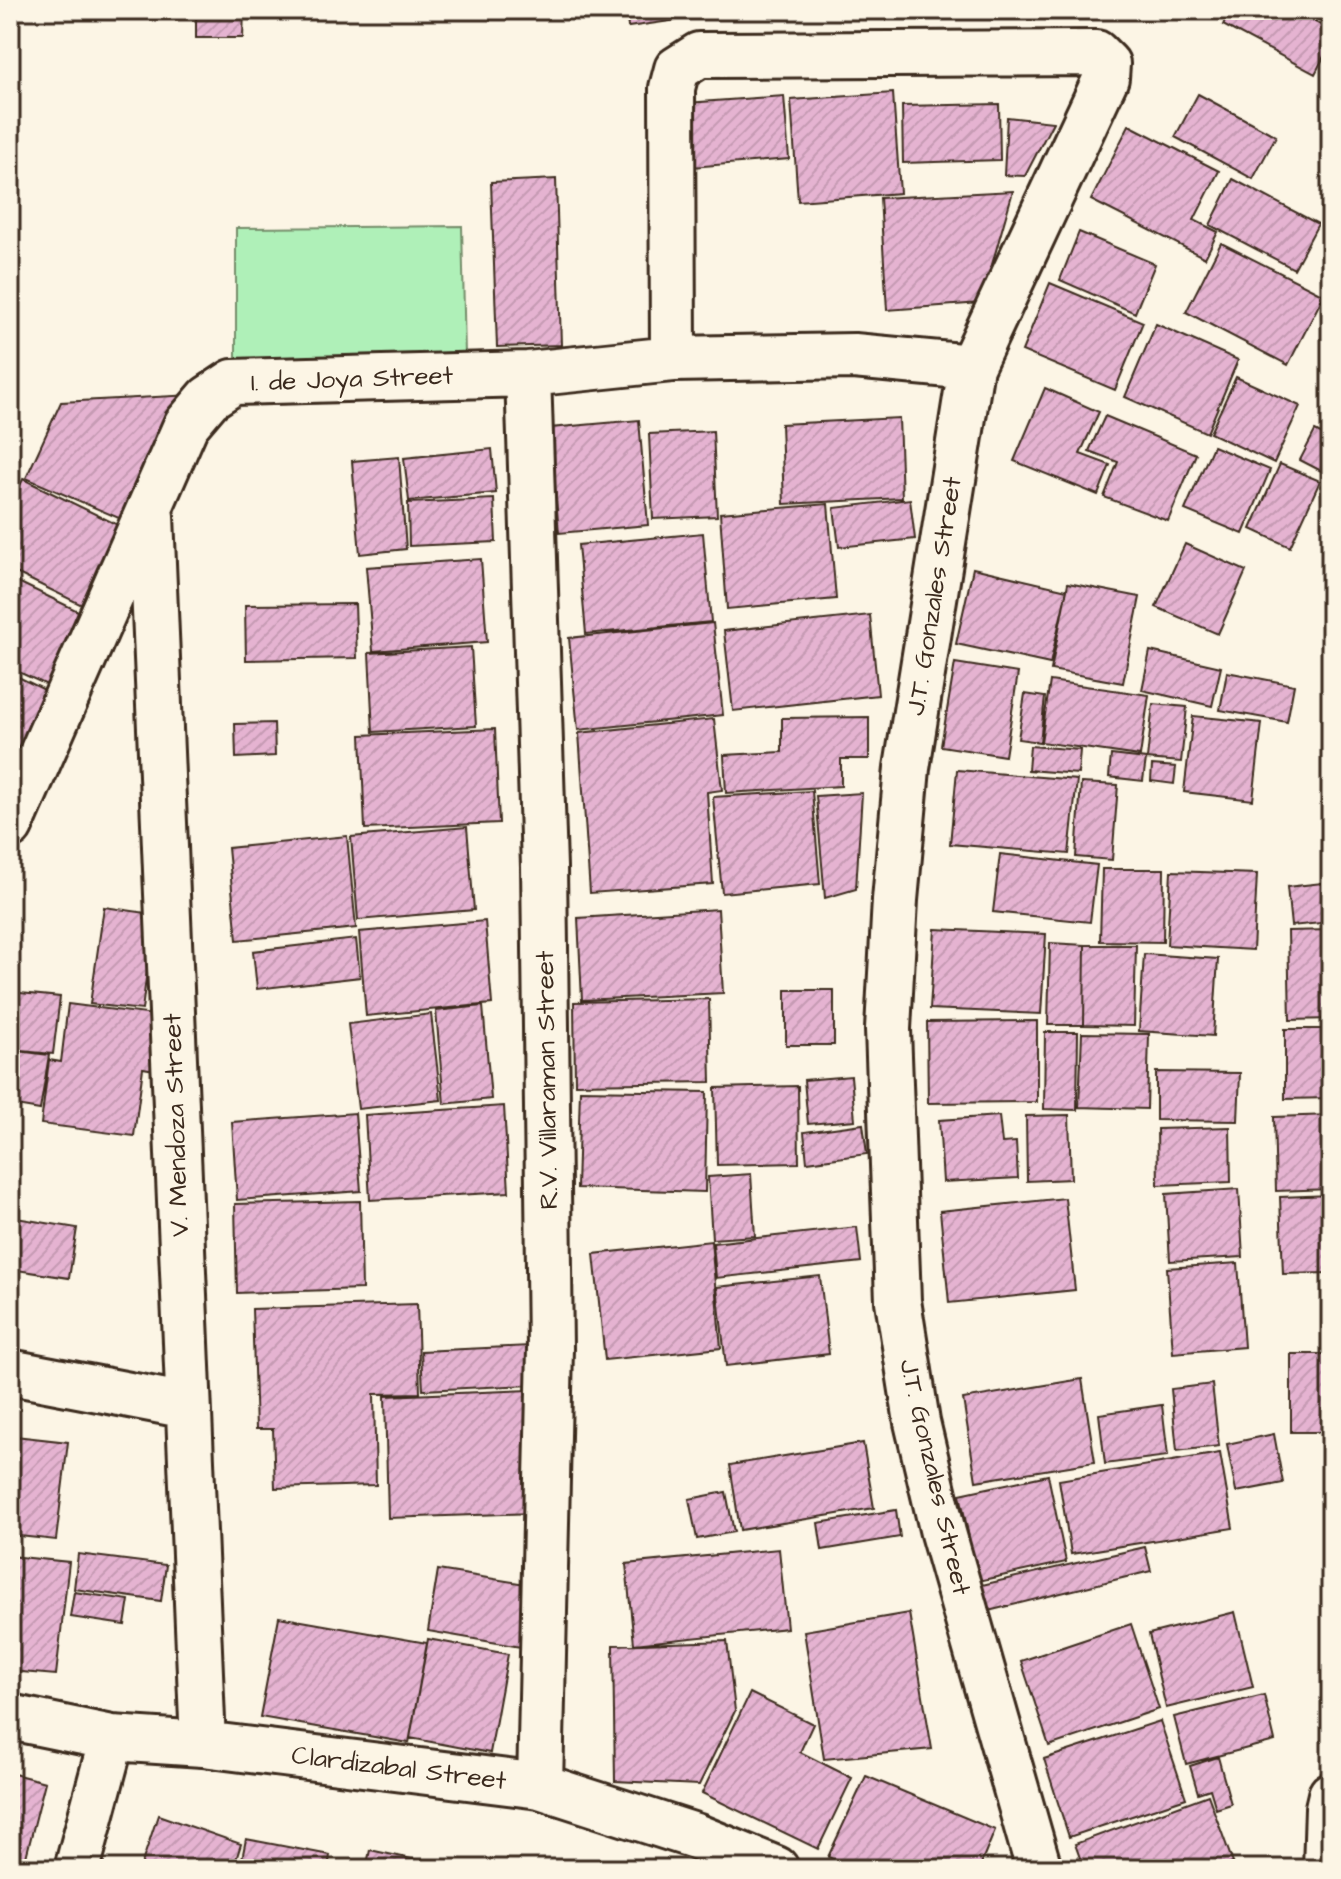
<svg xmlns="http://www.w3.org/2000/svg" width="1341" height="1879" viewBox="0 0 1341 1879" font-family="'Architects Daughter',sans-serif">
<defs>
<pattern id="building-hatch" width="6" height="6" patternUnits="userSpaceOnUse" patternTransform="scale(2)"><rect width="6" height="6" fill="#e5b3d1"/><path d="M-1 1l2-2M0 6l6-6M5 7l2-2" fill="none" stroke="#c59ab3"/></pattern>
</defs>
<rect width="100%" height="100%" fill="#fcf5e5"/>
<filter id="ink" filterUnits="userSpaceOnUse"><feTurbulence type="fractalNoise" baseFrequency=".0125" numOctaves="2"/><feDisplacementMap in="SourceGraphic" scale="16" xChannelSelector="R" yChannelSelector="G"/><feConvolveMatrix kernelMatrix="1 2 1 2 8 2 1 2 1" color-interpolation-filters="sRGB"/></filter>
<g filter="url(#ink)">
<!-- green -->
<path fill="#aff0b8" stroke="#758d6b" stroke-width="2" d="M462 226 465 355 236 362V228Z"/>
<!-- building -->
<path fill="url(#building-hatch)" stroke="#3b2a1e" stroke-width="2" d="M196 10H244L243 38H196Z
M626 10H732L733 12 628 27Z
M1230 10H1321L1315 22 1331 30V43L1315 74 1223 25Z
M893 93 900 193 798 201 791 100Z
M1198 94 1276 136 1253 179 1175 137Z
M784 96 789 159 692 167 687 103Z
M999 104 1000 160 903 163 902 106Z
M1007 117 1053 122 1025 176 1004 175Z
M1129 125 1219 171 1194 220 1218 232 1205 258 1091 200Z
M556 179 561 345 497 347 491 182Z
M1233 179 1318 224 1294 269 1210 225Z
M1013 191 981 303 887 310 880 198Z
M1079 232 1155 264 1135 313 1060 280Z
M1221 243 1324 295 1288 365 1186 312Z
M1050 283 1143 322 1115 390 1022 351Z
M1156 324 1238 360 1207 433 1125 397Z
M1236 377 1300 406 1274 463 1210 433Z
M1045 388 1099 412 1080 454 1110 465 1098 495 1014 461Z
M192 395 135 525 26 478 61 402Z
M1105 416 1196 454 1168 521 1104 497 1118 462 1089 451Z
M899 418 902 498 784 504 781 424Z
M639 420 648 525 559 533 550 428Z
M713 431 717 516 653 519 649 434Z
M1315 431 1331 439V476L1300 460Z
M1213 446 1270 470 1243 534 1185 510Z
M492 449 496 493 409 501 404 458Z
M399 457 406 549 360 554 352 461Z
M1280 464 1320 481 1290 547 1251 529Z
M23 479 122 527 84 606 10 570V507Z
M494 499 496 542 409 546 408 503Z
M910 499 915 539 839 547 834 508Z
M828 504 836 599 727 609 720 513Z
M703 533 711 622 586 634 578 545Z
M1185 544 1246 571 1218 634 1156 607Z
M481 559 487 642 373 651 366 567Z
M973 568 1067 590 1050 664 956 644Z
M10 578 84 614 49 686 10 668Z
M1068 583 1140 597 1123 683 1051 670Z
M355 604 357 658 246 660 245 605Z
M870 615 878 695 733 711 724 631Z
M713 623 723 715 578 730 569 638Z
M471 647 476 726 373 732 369 653Z
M1150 651 1221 667 1212 706 1142 690Z
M955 663 1018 673 1005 756 941 746Z
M1227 672 1294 685 1287 722 1220 710Z
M10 673 53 694 15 771 10 769Z
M1050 681 1149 695 1140 756 1041 742Z
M1025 694 1045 697 1040 742 1018 739Z
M1153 704 1187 707 1181 762 1147 759Z
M1193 716 1262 723 1253 800 1184 792Z
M869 717V759H841V786L726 793 724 755 782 752V718Z
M714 719 722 790 707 792 713 884 590 893 579 733Z
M274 723 275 756 236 758 235 724Z
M495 729 499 823 365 829 361 735Z
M1030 746 1080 750 1078 774 1028 770Z
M1111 755 1146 759 1143 781 1109 777Z
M1152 765 1176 767 1174 784 1151 781Z
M957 770 1077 780 1069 854 950 844Z
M1081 783 1118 785 1112 860 1076 857Z
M812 791 820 884 722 893 713 797Z
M862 793 856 889 825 898 816 796Z
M467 827 474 910 358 920 351 837Z
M347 836 356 928 237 940 228 848Z
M1000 854 1097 865 1090 922 993 912Z
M1102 869H1164L1163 942 1100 941Z
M1171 871 1257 874 1253 950 1167 945Z
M1331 882V922L1291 926 1287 887Z
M104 907 154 914 142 1010 90 1004Z
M718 909 723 993 582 1000 578 918Z
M485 921 492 1004 366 1016 359 932Z
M935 929 1046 934 1041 1014 930 1009Z
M1331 930V1019L1290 1020 1288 931Z
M356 939 360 977 257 989 253 951Z
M1050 943 1085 945 1084 1025H1048Z
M1085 945H1136L1134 1026 1084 1025Z
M1144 954 1218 959 1213 1036 1139 1031Z
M786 990H834V1045H786Z
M10 992 60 997 53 1054 10 1050Z
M709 999 711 1082 575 1084 574 1002Z
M68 1004 162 1016 155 1070 143 1068 134 1136 41 1124 49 1060 61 1062Z
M483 1006 491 1099 444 1104 436 1011Z
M431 1014 441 1100 358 1109 348 1024Z
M1037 1021V1102L928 1103 927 1022Z
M1285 1029H1331V1098L1285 1099Z
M1045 1032H1078L1077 1110 1044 1109Z
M1082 1033 1149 1034 1147 1109 1079 1107Z
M10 1050 49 1055 40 1110 10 1105Z
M1156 1072 1240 1073 1238 1121 1156 1120Z
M851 1076 855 1120 808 1124 804 1080Z
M798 1086 799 1163 717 1165 715 1088Z
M580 1090 707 1092 705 1192 577 1188Z
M504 1106 509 1192 370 1200 365 1115Z
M355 1113 361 1191 237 1200 232 1122Z
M1069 1115 1071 1179 1027 1181 1026 1116Z
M1331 1115V1189L1276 1191 1274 1117Z
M999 1116 1002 1143 1016 1142 1018 1178 943 1182 939 1120Z
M863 1124 867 1154 807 1162 804 1132Z
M1230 1127 1231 1182 1158 1185 1157 1129Z
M751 1174 755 1236 712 1239 708 1177Z
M1239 1189 1243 1257 1170 1261 1166 1194Z
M1331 1195V1273L1283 1274 1280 1197Z
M1065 1198 1075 1290 949 1303 940 1211Z
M360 1201 362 1289 237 1293 235 1204Z
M10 1217 77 1228 69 1278 10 1269Z
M857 1227 861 1262 716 1278 713 1243Z
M711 1241 721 1348 605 1360 594 1254Z
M1238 1263 1244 1347 1173 1353 1167 1268Z
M820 1276 829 1354 726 1366 717 1287Z
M417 1304 420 1393 374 1394 376 1485 275 1488 273 1429H256L252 1309Z
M530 1346 532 1385 423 1390 421 1351Z
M1291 1354H1331V1432H1291Z
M1082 1379 1095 1462 976 1481 963 1399Z
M1212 1384 1219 1446 1177 1451 1171 1389Z
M530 1390 534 1513 388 1518 385 1396Z
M1162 1405 1168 1456 1105 1464 1099 1414Z
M1274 1434 1283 1483 1236 1492 1227 1444Z
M15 1436 68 1442 56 1540 10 1535V1481Z
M863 1443 874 1508 740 1530 730 1465Z
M1220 1453 1233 1528 1071 1554 1059 1480Z
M1048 1475 1066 1562 978 1581 960 1494Z
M726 1492 734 1532 697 1539 689 1499Z
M896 1510 900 1537 822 1550 818 1523Z
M1145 1547 1151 1571 988 1611 982 1585Z
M779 1549 787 1628 634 1644 626 1564Z
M78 1554 166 1565 161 1601 74 1589Z
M10 1556 69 1562 56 1675 10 1671Z
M438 1570 532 1585 521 1647 428 1631Z
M74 1592 129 1600 125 1625 70 1617Z
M1235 1612 1253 1687 1166 1708 1149 1634Z
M909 1613 932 1749 824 1759 804 1631Z
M279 1617 427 1643 409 1743 260 1717Z
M1131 1624 1159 1709 1049 1746 1021 1661Z
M428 1639 508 1654 490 1753 410 1738Z
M727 1641 735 1711 699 1785 615 1781 613 1645Z
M750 1693 813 1724 800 1752 852 1778 818 1849 702 1793Z
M1264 1695 1275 1741 1186 1764 1174 1717Z
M1160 1721 1186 1798 1069 1837 1044 1759Z
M1218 1757 1231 1804 1216 1809 1210 1789 1198 1793 1190 1766Z
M10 1773 45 1782 23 1869H10Z
M866 1776 995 1830 979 1869H856L828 1857Z
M1208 1795 1233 1863 1216 1869H1084L1075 1844Z
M158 1815 241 1844 233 1869H140Z
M246 1839 330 1855 328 1869H240Z
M370 1850 458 1869H366Z"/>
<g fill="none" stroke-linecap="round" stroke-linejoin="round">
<defs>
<path id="street" d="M673 359 672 88 677 69 699 55 1096 53 1107 64 1106 78 971 367 907 768 895 900 888 1029 898 1301 917 1422 943 1533 1039 1869
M528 374 544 867 550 1348 540 1786
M151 516 203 1744
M10 826 186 425 209 398 233 382 528 374 673 359 854 356 971 367
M10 1372 187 1406
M10 1717 112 1738 203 1744 540 1786 695 1836 776 1869
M77 1869 112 1738
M1326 1869 1328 1808 1331 1795"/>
</defs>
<!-- street casing -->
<use href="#street" stroke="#3b2a1e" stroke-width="50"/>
<!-- street -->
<use href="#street" stroke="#fcf5e5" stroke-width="44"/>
</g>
</g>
<g text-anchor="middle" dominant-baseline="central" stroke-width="7" stroke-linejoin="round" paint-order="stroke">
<!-- street labels -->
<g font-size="26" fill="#3b2a1e" stroke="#fcf5e5">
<text transform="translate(352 379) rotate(-2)">I. de Joya Street</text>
<text transform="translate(934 596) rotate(-81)">J.T. Gonzales Street</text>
<text transform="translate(547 1080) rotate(-91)">R.V. Villaraman Street</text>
<text transform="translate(176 1125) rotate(-92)">V. Mendoza Street</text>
<text transform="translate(935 1477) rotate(77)">J.T. Gonzales Street</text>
<text transform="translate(399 1768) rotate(7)">Clardizabal Street</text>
</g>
</g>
<!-- margin -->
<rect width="1341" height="1879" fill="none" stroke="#fcf5e5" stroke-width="40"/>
<rect x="20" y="20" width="1301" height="1839" fill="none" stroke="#3b2a1e" stroke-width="3" filter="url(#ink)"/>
</svg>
